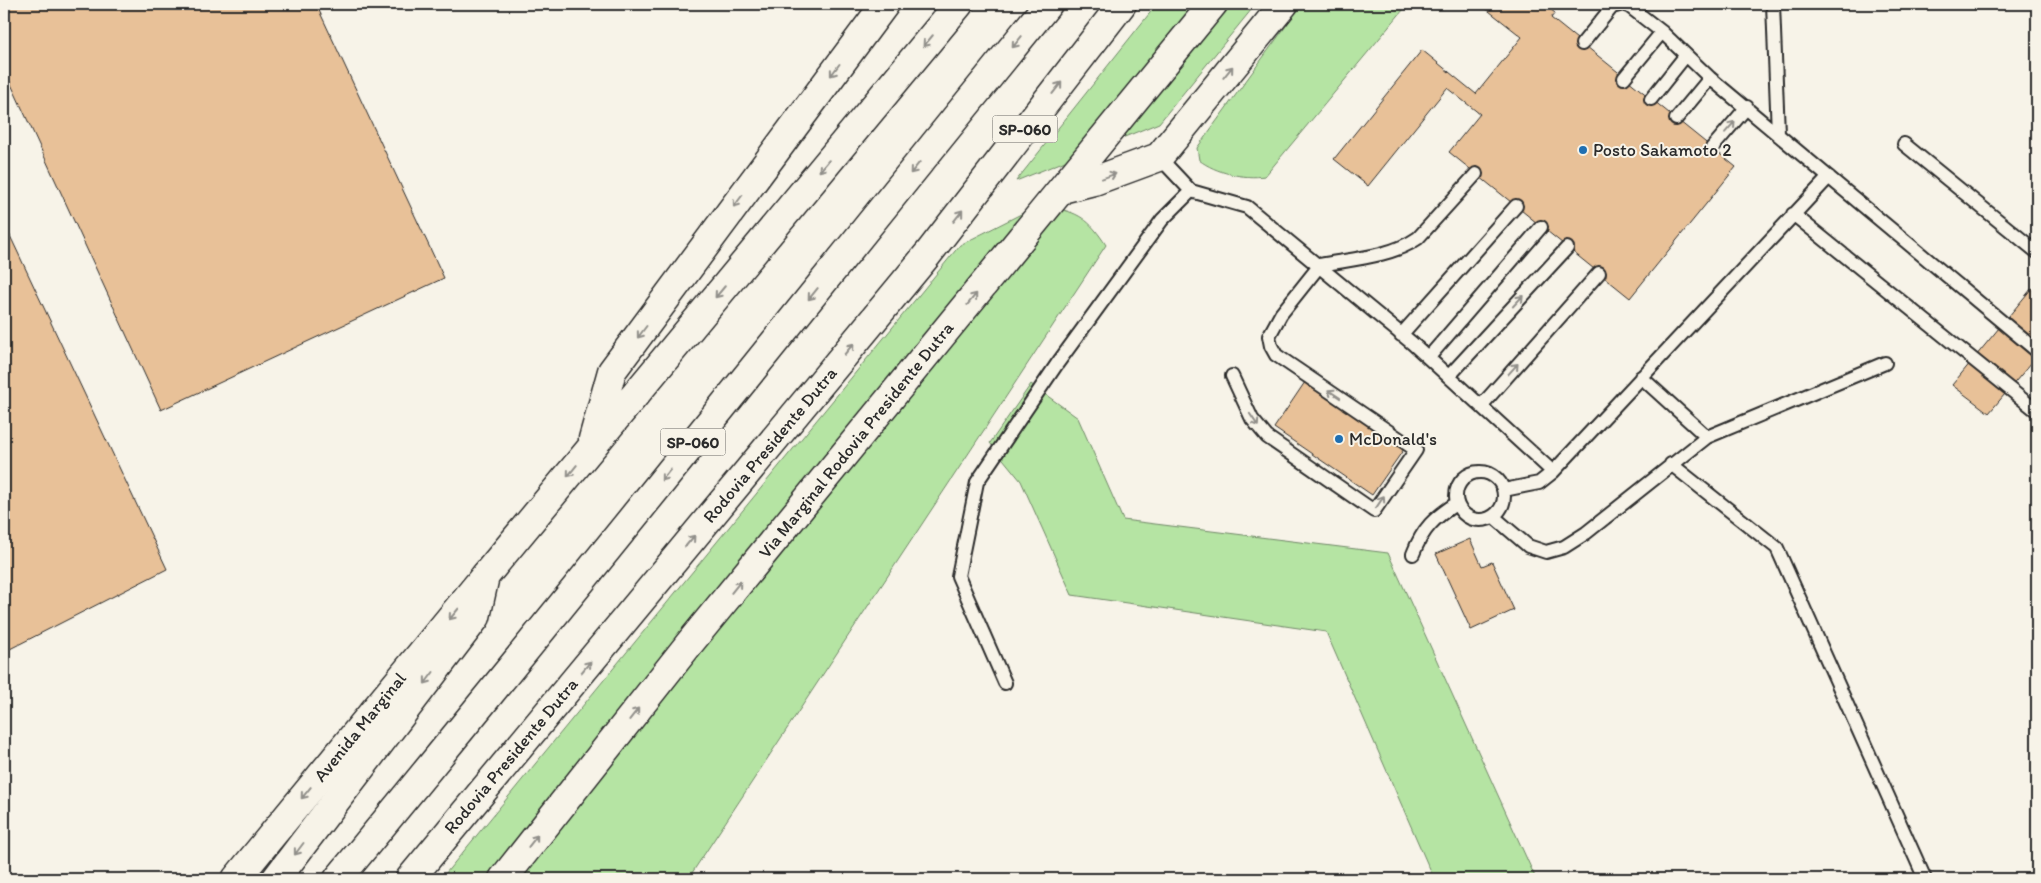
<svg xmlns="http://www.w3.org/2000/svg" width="2041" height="883" viewBox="0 0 2041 883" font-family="Itim,sans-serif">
<rect width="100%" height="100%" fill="#f7f3e8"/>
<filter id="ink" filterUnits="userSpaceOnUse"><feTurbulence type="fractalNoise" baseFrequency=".02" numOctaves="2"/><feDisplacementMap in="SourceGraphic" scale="10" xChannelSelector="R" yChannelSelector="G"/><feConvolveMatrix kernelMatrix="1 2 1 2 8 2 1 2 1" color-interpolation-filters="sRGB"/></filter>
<g filter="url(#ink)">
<!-- green -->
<path fill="#b5e4a3" stroke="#708867" d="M1157 4H1256L1159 123 1016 181Z
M1302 4H1408L1265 176C1243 179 1216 173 1199 160L1197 148Z
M1049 207C1079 212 1089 219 1106 245L688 879H441L960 245 1023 213Z
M1031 384 1078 418 1123 520 1388 553 1536 879H1434L1326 632 1072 595 1021 481 990 443Z"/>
<!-- building -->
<path fill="#e8c198" stroke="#2b2b2b" d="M4 4H316L444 278 161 410 4 69Z
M1480 4H1544L1555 13 1551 18 1736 167 1630 298 1449 152 1480 114 1447 88 1368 186 1334 159 1422 50 1476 94 1522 37Z
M4 223 167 569 4 652Z
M2032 288 2037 292V356L1989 413 1952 385Z
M1305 382 1404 449 1372 495 1274 428Z
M1470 539 1482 566 1492 562 1514 610 1471 630 1436 554Z"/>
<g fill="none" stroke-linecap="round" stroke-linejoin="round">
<defs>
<path id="lane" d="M1773 4 1778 134
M1582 44 1612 7 1623 4 1630 7 1662 32 1710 78 2037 351
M1624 78 1662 32
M1651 99 1686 55
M1676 119 1710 78
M1904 144 2037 252
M1712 148 1747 107
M1159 157 1191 191 1247 207 1412 343 1553 472
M1793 214 2037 411
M1401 335 1516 206
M1429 357 1541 227
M1450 375 1567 248
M1232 376 1252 419 1267 437 1374 511 1416 450 1276 355 1271 346 1269 336 1281 314 1320 265C1352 259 1391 257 1418 238L1476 174
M1481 406 1599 273
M1707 437 1885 363
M1671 464 1777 548 1925 879
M1456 496a24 24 0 1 1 48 0a24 24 0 1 1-48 0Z
M1504 490 1539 483 1553 472 1829 177
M1494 517 1528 546 1546 552 1564 547 1586 533 1707 437 1641 377
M1413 554C1423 528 1434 518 1457 503
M1005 683 958 576 977 482 1057 364 1162 220 1191 191"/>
<path id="secondary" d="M236 879 485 576"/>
<path id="highway" d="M1062 189 1094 181 1159 157 1284 4
M593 439 612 371 885 4
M276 879 476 617 485 576 959 4
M338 879C577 590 811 295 1048 4
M410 879 928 254 1122 4
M503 879 689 644 1213 4"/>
</defs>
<!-- lane casing -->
<use href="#lane" stroke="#2b2b2b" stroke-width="16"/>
<!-- secondary casing -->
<use href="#secondary" stroke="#2b2b2b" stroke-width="31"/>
<!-- highway casing -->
<use href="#highway" stroke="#2b2b2b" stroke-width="31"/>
<!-- lane -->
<use href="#lane" stroke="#f7f3e8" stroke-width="12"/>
<!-- secondary -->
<use href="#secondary" stroke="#f7f3e8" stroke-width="28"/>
<!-- highway -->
<use href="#highway" stroke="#f7f3e8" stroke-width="28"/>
</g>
<!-- one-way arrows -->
<defs><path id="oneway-shaft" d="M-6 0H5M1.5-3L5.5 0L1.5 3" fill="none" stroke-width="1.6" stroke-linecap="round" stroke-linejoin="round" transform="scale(1.25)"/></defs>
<g stroke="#918f8a">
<use href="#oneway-shaft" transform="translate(928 41) rotate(130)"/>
<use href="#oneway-shaft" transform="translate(1017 42) rotate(129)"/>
<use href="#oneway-shaft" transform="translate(835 70) rotate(127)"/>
<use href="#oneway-shaft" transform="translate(1228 72) rotate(-51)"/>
<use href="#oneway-shaft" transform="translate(1057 88) rotate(-52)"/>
<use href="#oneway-shaft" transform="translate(1730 127) rotate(-49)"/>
<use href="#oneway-shaft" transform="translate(824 166) rotate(130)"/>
<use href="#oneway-shaft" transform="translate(915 168) rotate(129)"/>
<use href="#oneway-shaft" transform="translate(1109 176) rotate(-20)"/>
<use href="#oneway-shaft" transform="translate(738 201) rotate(127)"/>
<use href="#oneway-shaft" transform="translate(958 216) rotate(-52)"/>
<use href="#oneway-shaft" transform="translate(720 292) rotate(130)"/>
<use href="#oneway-shaft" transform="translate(813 294) rotate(129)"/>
<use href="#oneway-shaft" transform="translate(972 299) rotate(-51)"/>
<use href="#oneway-shaft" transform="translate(1518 301) rotate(-47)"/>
<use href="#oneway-shaft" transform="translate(642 332) rotate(127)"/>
<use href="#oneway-shaft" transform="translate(849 349) rotate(-50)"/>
<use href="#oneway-shaft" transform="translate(1513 369) rotate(-48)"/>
<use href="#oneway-shaft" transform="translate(1334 394) rotate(-146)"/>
<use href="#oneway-shaft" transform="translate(1254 420) rotate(56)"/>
<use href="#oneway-shaft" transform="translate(572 471) rotate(129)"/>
<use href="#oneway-shaft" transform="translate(666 475) rotate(128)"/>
<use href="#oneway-shaft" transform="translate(1380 502) rotate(-56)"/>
<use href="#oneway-shaft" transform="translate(690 541) rotate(-50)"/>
<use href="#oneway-shaft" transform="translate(736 587) rotate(-51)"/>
<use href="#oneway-shaft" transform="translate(454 614) rotate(130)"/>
<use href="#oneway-shaft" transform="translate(586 667) rotate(-50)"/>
<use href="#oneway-shaft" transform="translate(429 678) rotate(127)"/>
<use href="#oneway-shaft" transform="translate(634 714) rotate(-52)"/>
<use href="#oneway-shaft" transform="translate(306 793) rotate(129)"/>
<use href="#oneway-shaft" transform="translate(533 841) rotate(-52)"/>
<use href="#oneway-shaft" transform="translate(299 849) rotate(127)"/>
</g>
</g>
<!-- markers -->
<g fill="#1f6fb2" stroke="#f7f3e8" stroke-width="2">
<circle cx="1583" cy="150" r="5"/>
<circle cx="1339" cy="439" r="5"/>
</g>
<g text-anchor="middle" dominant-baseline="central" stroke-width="4" stroke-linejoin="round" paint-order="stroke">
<!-- shield labels -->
<g fill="#f7f3e8" stroke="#686764" stroke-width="1">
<rect x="992.5" y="115.5" width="65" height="27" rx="4"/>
<rect x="660.5" y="428.5" width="65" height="27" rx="4"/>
</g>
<g font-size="16" font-weight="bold" fill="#2b2b2b">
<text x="1025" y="129">SP-060</text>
<text x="693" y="442">SP-060</text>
</g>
<!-- poi labels -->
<g font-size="18" fill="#2b2b2b" stroke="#f7f3e8" text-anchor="start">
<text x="1593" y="150">Posto Sakamoto 2</text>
<text x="1349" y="439">McDonald's</text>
</g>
<!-- street labels -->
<g font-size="18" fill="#2b2b2b" stroke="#f7f3e8">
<text transform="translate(856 440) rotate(-51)">Via Marginal Rodovia Presidente Dutra</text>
<text transform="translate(770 445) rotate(-50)">Rodovia Presidente Dutra</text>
<text transform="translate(360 727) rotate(-51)">Avenida Marginal</text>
<text transform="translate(511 756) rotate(-50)">Rodovia Presidente Dutra</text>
</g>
</g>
<!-- margin -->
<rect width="2041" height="883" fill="none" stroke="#f7f3e8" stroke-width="20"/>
<rect x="10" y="10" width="2021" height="863" fill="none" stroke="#2b2b2b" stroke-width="2" filter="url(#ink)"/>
</svg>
